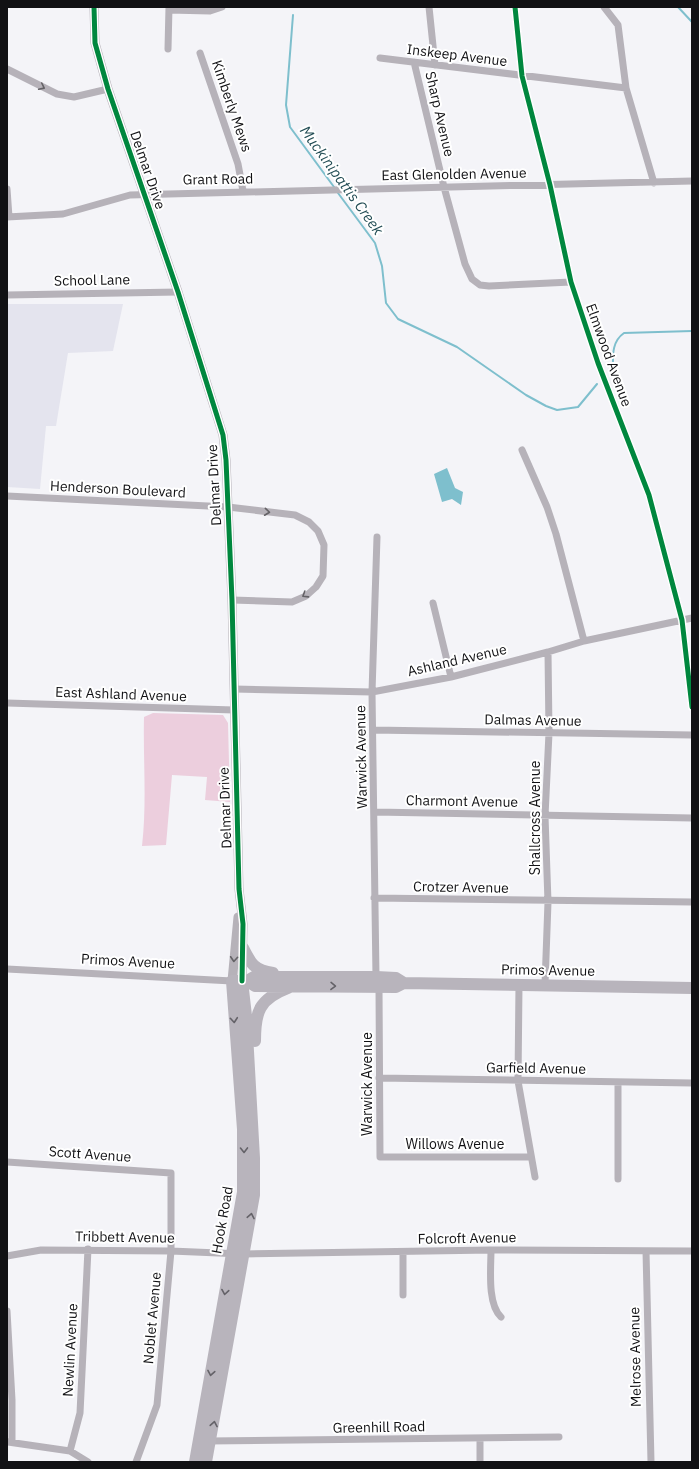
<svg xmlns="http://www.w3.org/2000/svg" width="699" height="1469" viewBox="0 0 699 1469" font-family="'IBM Plex Sans',sans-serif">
<rect width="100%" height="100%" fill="#f4f4f8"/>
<!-- built -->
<path fill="#e4e4ee" d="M7 304H123L113 351 68 353 56 426H46L40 489 7 487Z"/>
<!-- green -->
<path fill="#eccedd" d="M153 713 223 715 228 723 230 802 205 800 207 777 172 775 166 845 142 846C147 803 143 760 144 717Z"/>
<!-- water -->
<path fill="#7ebfcd" d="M447 468 455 488 463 492 461 505 452 499 442 502 434 474Z"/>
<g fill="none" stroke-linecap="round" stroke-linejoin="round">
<!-- stream -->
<path stroke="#7ebfcd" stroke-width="2" d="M678 7 692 22
M293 15 286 105 290 127 334 187
M338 193 375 243 382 266 386 303 398 319 457 347 526 395 546 406 557 410 578 407 597 384
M613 372C613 357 611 342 624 333L692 331"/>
<!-- minor -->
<path stroke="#b6b2b9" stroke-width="7" d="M429 7 435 65
M515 7 522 76 550 185 571 282 598 363 649 495 682 620 692 707
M604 7 618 25 626 88 654 183
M169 10 210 11 222 7
M168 49 169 7
M200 53 238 164 243 191
M380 58 626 88
M414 62 444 187 465 264 472 279 480 285 489 286 571 282
M7 69 57 94 74 97 108 89
M7 189 9 217
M7 217 63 214 130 195 692 181
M7 295 178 292
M522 450 547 507 556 534 584 641
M7 496 228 507 295 515 309 522 318 531 324 545 323 576 316 587 306 596 292 602 232 600
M433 603 451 677
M234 689 372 692 451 677 548 652 584 641 692 618
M7 703 234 710
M373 730 692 735
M375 812 692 818
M374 898 692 902
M7 969 232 981
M376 977 372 692 377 537
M545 984 548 902 545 816 549 733 548 652
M519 985 518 1081 535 1177
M379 987 380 1157H531
M379 1078 692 1083
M7 1162 171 1173V1251L157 1405 136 1462
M618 1179V1082
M491 1250C491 1268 487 1304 501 1317
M646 1251 651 1462
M403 1252V1295
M7 1256 41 1250 171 1251 242 1254 491 1250 692 1251
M7 1311 12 1400V1442
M480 1439V1462
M208 1441 559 1437
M8 1442 70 1451 88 1462
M70 1451 80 1413 88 1249"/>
<!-- tertiary -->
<path stroke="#b6b2b9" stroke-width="9" d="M94 7 95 43 108 89 178 292 223 435 226 460 232 600 239 889 243 924 242 981
M232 981 238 917"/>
<!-- primary -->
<path stroke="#b8b4bc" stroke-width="12" d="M243 948C251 964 254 970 273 973
M247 981 255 986 396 987 404 983 692 988
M255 1041C255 1012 259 999 288 988
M195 1462 243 1192V1129L232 981H247L254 977H376L396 978 404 983
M206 1462 254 1195V1158L246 1016 242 981"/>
<defs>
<path id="cycleway" d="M94 7 95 43 108 89 178 292 223 435 226 460 232 600 239 889 243 924 242 981
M515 7 522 76 550 185 571 282 598 363 649 495 682 620 692 707"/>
</defs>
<!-- cycleway casing -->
<use href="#cycleway" stroke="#fff" stroke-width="8"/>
<!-- cycleway -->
<use href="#cycleway" stroke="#00873e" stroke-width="5"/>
</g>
<!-- one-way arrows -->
<defs><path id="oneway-chevron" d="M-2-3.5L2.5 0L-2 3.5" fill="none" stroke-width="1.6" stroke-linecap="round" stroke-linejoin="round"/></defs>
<g stroke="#646266">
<use href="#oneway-chevron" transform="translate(42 87) rotate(26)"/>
<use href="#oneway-chevron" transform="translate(267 512) rotate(6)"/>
<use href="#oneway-chevron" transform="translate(305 595) rotate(148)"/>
<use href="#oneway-chevron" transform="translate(234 959) rotate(94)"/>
</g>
<g stroke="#646268">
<use href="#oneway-chevron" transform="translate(333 986) rotate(1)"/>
<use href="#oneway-chevron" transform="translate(234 1020) rotate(85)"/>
<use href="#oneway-chevron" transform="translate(244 1150) rotate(89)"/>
<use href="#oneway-chevron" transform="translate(251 1216) rotate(-79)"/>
<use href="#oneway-chevron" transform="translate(225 1292) rotate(99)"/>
<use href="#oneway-chevron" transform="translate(211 1373) rotate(100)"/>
<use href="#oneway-chevron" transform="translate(214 1424) rotate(-80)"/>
</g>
<g text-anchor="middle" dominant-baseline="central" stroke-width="4" stroke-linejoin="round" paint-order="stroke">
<!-- street labels -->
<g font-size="14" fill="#111114" stroke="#fff">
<text transform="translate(457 55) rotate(7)">Inskeep Avenue</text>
<text transform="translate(232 106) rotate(71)">Kimberly Mews</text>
<text transform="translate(440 114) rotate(77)">Sharp Avenue</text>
<text transform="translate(148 170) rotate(71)">Delmar Drive</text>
<text transform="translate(454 174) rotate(-1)">East Glenolden Avenue</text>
<text transform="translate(218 179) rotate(-1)">Grant Road</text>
<text transform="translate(92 280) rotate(-1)">School Lane</text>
<text transform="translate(609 355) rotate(70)">Elmwood Avenue</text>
<text transform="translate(214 485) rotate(-93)">Delmar Drive</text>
<text transform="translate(118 489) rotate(3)">Henderson Boulevard</text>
<text transform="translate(457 660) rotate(-13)">Ashland Avenue</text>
<text transform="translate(121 694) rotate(2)">East Ashland Avenue</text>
<text transform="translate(533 720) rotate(1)">Dalmas Avenue</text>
<text transform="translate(361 757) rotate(-91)">Warwick Avenue</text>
<text transform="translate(462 801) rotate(1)">Charmont Avenue</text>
<text transform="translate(225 808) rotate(-92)">Delmar Drive</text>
<text transform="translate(535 818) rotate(-90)">Shallcross Avenue</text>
<text transform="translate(461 887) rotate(1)">Crotzer Avenue</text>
<text transform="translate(128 961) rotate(3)">Primos Avenue</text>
<text transform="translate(548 970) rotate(1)">Primos Avenue</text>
<text transform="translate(536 1068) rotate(1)">Garfield Avenue</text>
<text transform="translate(367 1084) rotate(-90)">Warwick Avenue</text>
<text x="455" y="1144">Willows Avenue</text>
<text transform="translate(90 1154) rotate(4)">Scott Avenue</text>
<text transform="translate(222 1220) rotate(-80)">Hook Road</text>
<text transform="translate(125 1237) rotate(1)">Tribbett Avenue</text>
<text transform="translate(467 1238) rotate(-1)">Folcroft Avenue</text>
<text transform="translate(152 1318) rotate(-85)">Noblet Avenue</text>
<text transform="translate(70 1350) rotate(-87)">Newlin Avenue</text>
<text transform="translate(635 1357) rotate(-91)">Melrose Avenue</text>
<text transform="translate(379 1427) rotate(-1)">Greenhill Road</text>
</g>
<!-- water labels -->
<g font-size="15" font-style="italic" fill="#234d55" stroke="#fff">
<text transform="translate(342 180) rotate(54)">Muckinipattis Creek</text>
</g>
</g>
<!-- border -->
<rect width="699" height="1469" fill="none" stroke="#111114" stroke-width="16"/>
</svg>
